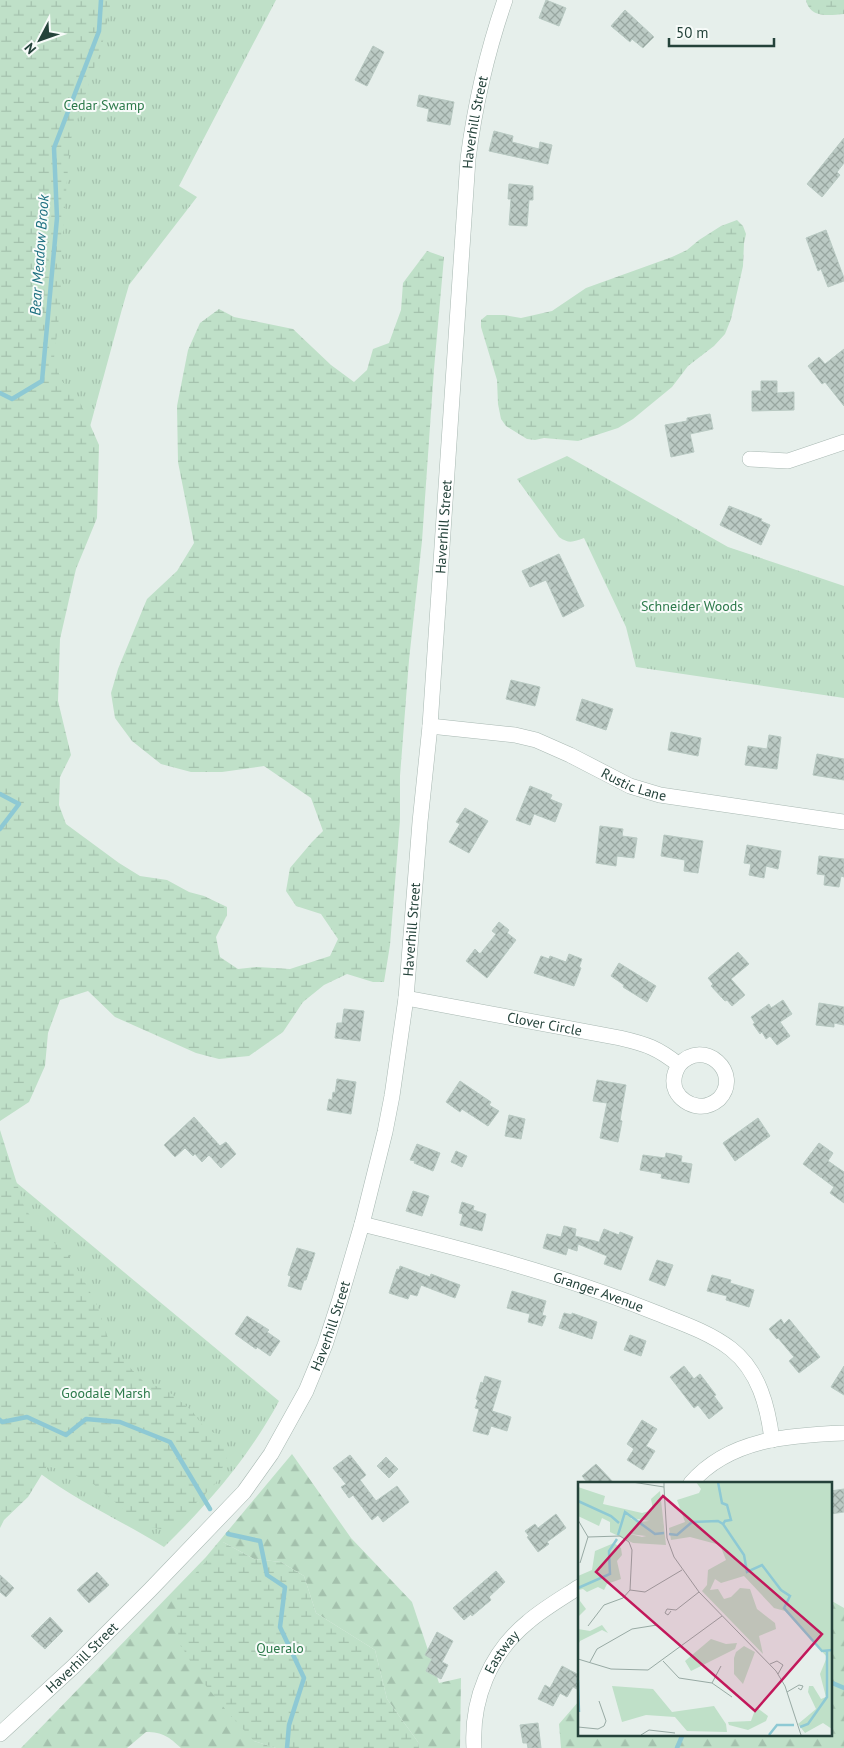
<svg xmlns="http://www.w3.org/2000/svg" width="844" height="1748" viewBox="0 0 844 1748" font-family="'PT Sans',sans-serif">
<defs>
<pattern id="grass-tufts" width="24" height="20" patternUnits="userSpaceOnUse" patternTransform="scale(1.25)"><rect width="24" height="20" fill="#bfe0c8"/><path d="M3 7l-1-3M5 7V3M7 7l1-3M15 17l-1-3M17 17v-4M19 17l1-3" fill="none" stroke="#a4c1ad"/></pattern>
<pattern id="forest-firs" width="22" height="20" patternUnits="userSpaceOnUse" patternTransform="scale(1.25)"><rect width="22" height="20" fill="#bfe0c8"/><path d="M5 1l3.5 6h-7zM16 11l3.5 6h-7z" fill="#a4c1ad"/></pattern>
<pattern id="wetland-marsh" width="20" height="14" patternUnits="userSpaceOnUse" patternTransform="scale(1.25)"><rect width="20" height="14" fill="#bfe0c8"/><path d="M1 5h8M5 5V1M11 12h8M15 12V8" fill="none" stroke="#a4c1ad"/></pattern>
<pattern id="building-cross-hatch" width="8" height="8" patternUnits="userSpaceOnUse" patternTransform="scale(1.25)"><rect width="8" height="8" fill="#bbcac4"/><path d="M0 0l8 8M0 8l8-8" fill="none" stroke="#98a6a0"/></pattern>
</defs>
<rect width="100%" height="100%" fill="#e6efeb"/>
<!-- grass -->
<path fill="url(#grass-tufts)" d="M0 0H276L179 186 197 197 129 285 122 309 82 456 11 763Z
M567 456 728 547 844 586V698L636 667 626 627 584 538C573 542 569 544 559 537L517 479Z
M0 1169 279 1401C249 1457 209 1503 164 1547 122 1521 77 1501 38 1472Z"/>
<!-- forest -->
<path fill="url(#forest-firs)" d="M292 1454 351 1538 412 1602 439 1683 461 1678 460 1748H419L418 1742 387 1699 375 1650 316 1613 304 1576 281 1562 254 1559 223 1542 254 1741 276 1748H181C169 1737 163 1732 146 1732L127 1748H21L206 1557Z
M830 1600 844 1608V1748H561L559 1724 579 1701V1734H830Z"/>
<!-- wetland -->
<path fill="url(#wetland-marsh)" d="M0 0H111L104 38 70 142 62 244 60 309 54 358 61 380 80 402 99 445 97 518 76 569 60 639 58 701 71 755 60 777 59 805 66 824 119 863 140 876 167 880 189 892 204 896 227 907V915L216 937 220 957 238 969 257 967 290 969 330 956 338 939 321 914 296 906 286 891 290 868 312 842 323 831 311 798 264 766 222 772H191L161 764 132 741 115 718 111 693 118 669 147 599 177 571 194 543 178 462 177 406 188 350 200 323 219 309 234 317 293 329 331 365 354 382 367 370 373 349 389 343 401 310 403 283 427 251 444 257 434 369 422 541 409 660 400 776V820L390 945 384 982H373L347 974 324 985 303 1002 283 1032 249 1056 219 1059 196 1053 115 1017 88 991 60 1000 48 1033 45 1066 29 1102 0 1121Z
M806 0H844V14C830 15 810 19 806 0Z
M737 220 743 226 746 234 744 243 743 266 731 319 725 334 714 346 688 366 672 387 633 419 618 428 578 441 544 438 535 440 527 439 506 426 501 419 498 404 497 380 481 327V320L487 315H504L521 318 552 311 586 288 672 257 687 250 699 240 721 226Z
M0 1130 25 1209 47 1237 67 1253 81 1275 98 1307 111 1348 143 1381 168 1391 192 1411 206 1430 221 1435 229 1452 216 1483 184 1515 166 1530 140 1525 121 1507 92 1483 68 1472 47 1466 28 1497 4 1520 0 1528Z
M223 1542 254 1559 281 1562 304 1576 316 1613 375 1650 387 1699 418 1742 419 1748H276L254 1741 230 1715 202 1681 179 1642 176 1606 178 1593Z"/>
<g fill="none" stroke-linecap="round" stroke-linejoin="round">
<!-- stream -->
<path stroke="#8ec9d4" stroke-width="4.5" d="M0 393 12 399 42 381 57 218 54 148 99 31 101 0
M0 794 19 804 0 829
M0 1420 2 1422 27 1417 66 1435 86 1419 120 1422 170 1442 210 1509
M228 1534 260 1541 267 1575 285 1587 280 1627 304 1678 289 1725 287 1748
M830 1682 844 1688
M677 1748 683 1734"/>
</g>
<!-- building -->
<path fill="url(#building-cross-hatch)" stroke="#b8c9c2" d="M546 0 566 8 559 26 539 18Z
M625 10 654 37 643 48 632 39 630 42 611 26Z
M373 46 384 52 367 86 355 80Z
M419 95 454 102 450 125 427 121 429 109 417 106Z
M494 131 513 136 512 142 539 149 540 142 552 145 548 164 489 151Z
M844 138V163L837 172 840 175 822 197 807 184Z
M509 184 533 186V200H529L527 226 509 225 511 199H508Z
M826 230 844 278V281L828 287 821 269 818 271 806 238Z
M844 349V406L825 382 822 384 808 366 819 357 825 364Z
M761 381H777V393L794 392V410L752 411V391H761Z
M710 414 713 429 690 434 694 452 671 457 665 425 687 421V418Z
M729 506 762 519 761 521 770 525 761 545 720 525Z
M559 554 584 606 563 617 546 580 530 587 522 571Z
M511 680 540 687 535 706 506 699Z
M582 699 613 709 606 730 576 720Z
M671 732 701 738 698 756 668 750Z
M769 735 781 737 777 769 745 765 748 746 767 749Z
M817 754 844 759V780L813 775Z
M530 786 552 795 550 799 562 804 555 822 534 814 530 825 516 820Z
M465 808 488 821 469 853 449 842 460 824 456 822Z
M600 826 623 829 622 836 637 838 634 858 617 856 616 866 596 863Z
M664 835 703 841 698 873 684 871 685 860 661 856Z
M747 845 781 851 778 869 766 866 764 878 749 875 751 864 744 863Z
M819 856 844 859V877L841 876 839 887 824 885 825 875 817 874Z
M499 922 509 930 507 933 516 940 487 978 466 961 475 949 480 954 496 934 492 931Z
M738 952 749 964 731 979 745 995 732 1006 727 1000 725 1001 711 986 713 984 708 978Z
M569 954 582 959 579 967 581 968 574 986 534 973 541 956 549 959 550 956 566 962Z
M619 963 656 986 647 1002 623 987 624 985 611 976Z
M783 1000 792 1014 780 1022 790 1036 777 1045 770 1036 766 1039 762 1032 760 1034 753 1024 755 1023 751 1017 769 1004 771 1008Z
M819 1003 844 1007V1025L834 1023V1027L816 1025Z
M344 1009 364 1011 360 1041 335 1038 337 1023H342Z
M337 1079 356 1082 351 1114 327 1110 329 1099 332 1100 333 1092 335 1093Z
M597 1080 626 1085 620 1120 622 1121 618 1142 600 1138 607 1103 593 1101Z
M460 1081 491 1102 489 1105 499 1111 488 1126 462 1109 460 1112 446 1102Z
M509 1115 525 1119 521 1139 505 1136Z
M194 1117 220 1146 226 1142 236 1154 221 1168 209 1155 202 1162 195 1154 193 1156 185 1148 175 1157 164 1145Z
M758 1118 770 1136 735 1161 723 1143Z
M819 1143 833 1153 828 1161 844 1172V1203L830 1193 834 1187 803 1164Z
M417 1144 440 1153 433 1171 414 1163 415 1161 410 1160Z
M456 1151 467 1156 462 1167 451 1162Z
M666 1153 682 1156 681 1162 692 1164 689 1183 661 1178 662 1174 640 1170 643 1155 665 1158Z
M413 1191 429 1196 422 1216 406 1211Z
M462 1202 474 1206 473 1210 486 1214 482 1231 460 1225 463 1214 459 1213Z
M564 1226 576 1229 575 1236 599 1242 604 1229 619 1235 620 1232 633 1237 621 1270 604 1264 607 1256 578 1244 577 1251 568 1248 566 1255 543 1248 547 1234 561 1237Z
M297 1248 315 1253 306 1280H304L301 1290 288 1286 291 1276 288 1275Z
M657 1260 673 1265 665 1286 649 1280Z
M400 1266 430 1277 431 1274 460 1285 455 1298 421 1285 417 1296 410 1294 408 1299 389 1293 397 1269 399 1270Z
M712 1275 731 1280 730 1283 754 1290 749 1307 726 1300 727 1296 707 1291Z
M512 1291 546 1301 542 1315 546 1316 542 1326 528 1322 530 1314 507 1308Z
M564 1313 572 1315V1313L597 1322 592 1339 559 1328Z
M247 1316 269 1330 267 1332 280 1341 270 1356 257 1347 256 1349 235 1334Z
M781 1319 784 1324 789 1319 820 1357 799 1373 789 1361 794 1357 778 1338 777 1339 769 1329Z
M630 1335 646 1341 641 1356 624 1350Z
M684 1366 694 1379 700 1374 716 1395 714 1396 723 1408 709 1419 698 1405 694 1408 670 1377Z
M844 1366V1395L831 1387Z
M485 1376 501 1381 492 1411 511 1417 507 1431 491 1426 488 1435 473 1431 479 1409 475 1408 478 1400 476 1399 481 1382 483 1383Z
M642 1420 657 1429 646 1446 655 1451 643 1470 627 1460 634 1449 627 1444Z
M350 1455 366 1475 360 1480 376 1501 397 1486 409 1502 383 1522 378 1515 372 1520 353 1495 349 1498 341 1487 346 1484 333 1468Z
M386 1457 398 1469 389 1478 377 1466Z
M596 1464 614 1483H588L582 1476Z
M844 1489V1512L830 1514V1491Z
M556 1514 566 1528 547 1542 549 1544 538 1552 527 1537 529 1536 525 1531 535 1524 538 1528Z
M496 1571 505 1582 489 1597 491 1600 472 1616 471 1614 464 1620 453 1608Z
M97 1572 109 1585 89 1603 77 1590Z
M0 1575 14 1588 6 1597 0 1592Z
M50 1617 63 1631 45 1649 31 1636Z
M437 1632 453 1641 442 1662 448 1665 441 1679 426 1671 432 1659 425 1655Z
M562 1666 579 1675V1690L573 1687 567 1697 560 1693 553 1706 538 1699 545 1685 550 1688Z
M538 1723 541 1748H528L527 1743H523L520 1725Z"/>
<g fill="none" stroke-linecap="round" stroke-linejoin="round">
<defs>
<g id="minor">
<path d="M750 459 788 461 844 442"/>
<path id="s1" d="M430 726 515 735 536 740 570 755 630 786 660 795 844 822"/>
<path id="s2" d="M406 998 620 1038C646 1044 658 1048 679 1065 674 1073 672 1082 676 1091 680 1099 689 1105 698 1106 705 1107 713 1104 719 1099 743 1073 704 1037 679 1065"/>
<path id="s3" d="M362 1224C459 1248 556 1273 649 1310 676 1321 708 1331 731 1349 759 1371 768 1407 772 1440"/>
<path d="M691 1483C729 1439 789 1435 844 1433"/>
<path id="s4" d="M474 1748C471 1700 490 1653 528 1622 543 1609 562 1598 579 1587"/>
</g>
<g id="tertiary">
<path id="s5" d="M0 1734 74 1666 150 1590 244 1492 271 1454 306 1391 325 1345 340 1299 362 1224 385 1132 392 1096 406 998 420 822 430 726 468 159C475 104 487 52 505 0"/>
</g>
</defs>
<!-- minor casing -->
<use href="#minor" stroke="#a8b8b2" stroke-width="16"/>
<!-- tertiary casing -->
<use href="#tertiary" stroke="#a8b8b2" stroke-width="16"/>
<!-- minor -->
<use href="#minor" stroke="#fff" stroke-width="15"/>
<!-- tertiary -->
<use href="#tertiary" stroke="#fff" stroke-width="15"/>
</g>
<g text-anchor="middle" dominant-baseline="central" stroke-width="4" stroke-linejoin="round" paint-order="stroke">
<!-- park labels -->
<g font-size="14" fill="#2d7a4b" stroke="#f7fbf9">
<text x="104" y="105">Cedar Swamp</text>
<text x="692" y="606">Schneider Woods</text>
<text x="106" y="1393">Goodale Marsh</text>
<text x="280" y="1648">Queralo</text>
</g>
<!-- street labels -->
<g font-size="14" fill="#24423a" stroke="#f7fbf9">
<text stroke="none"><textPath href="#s5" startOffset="1748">Haverhill Street</textPath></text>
<text stroke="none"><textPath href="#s5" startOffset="1342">Haverhill Street</textPath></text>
<text stroke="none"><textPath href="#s1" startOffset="215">Rustic Lane</textPath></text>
<text stroke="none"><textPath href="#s5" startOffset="938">Haverhill Street</textPath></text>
<text stroke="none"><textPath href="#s2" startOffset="141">Clover Circle</textPath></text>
<text stroke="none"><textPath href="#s3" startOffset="246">Granger Avenue</textPath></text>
<text stroke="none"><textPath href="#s5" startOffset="532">Haverhill Street</textPath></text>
<text stroke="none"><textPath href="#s4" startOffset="102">Eastway</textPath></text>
<text stroke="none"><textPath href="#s5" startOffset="112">Haverhill Street</textPath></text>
</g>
<!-- water labels -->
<g font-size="15" font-style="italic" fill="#1c6f80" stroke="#f7fbf9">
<text transform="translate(39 255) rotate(-86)">Bear Meadow Brook</text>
</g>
</g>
<!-- overview -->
<g transform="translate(578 1482)">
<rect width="254" height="254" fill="#e6efeb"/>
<path d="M133 157 148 162 159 161 157 167 113 189 107 179ZM34 204 75 207 94 230 136 224 148 242 149 250 109 249 97 235 68 233 44 240Z" fill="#bfe0c8"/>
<path d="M0 5 27 14 25 22 64 31 75 28 73 17 82 9 88 63 55 61 32 50V40L24 36 21 44 0 34ZM53 36 84 41 86 50 64 55 52 52 48 45ZM36 61 43 66 44 73 39 79 43 97 29 102 26 108 20 105 9 110 5 107 1 108 2 119 8 127 0 135V94L14 88 17 69ZM24 143 30 151 24 148 2 159 0 163V147L12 149Z" fill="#bfe0c8" fill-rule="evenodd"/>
<path d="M118 0H254V247L245 241 227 251 220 242 238 227 230 210 231 204H235L243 217 248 215 242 192 249 175 207 129 196 126 166 94 143 101 137 97 132 108 140 107 146 117 153 115 162 106 172 107 179 127 197 141 198 147 181 154 185 172 124 109 129 103 130 88 148 78 142 63 112 55 93 58 91 46 107 40 99 18 121 11 123 7ZM49 35 61 40 80 38 85 42 86 50 76 55 52 52 48 50 45 41ZM166 164 177 170 165 202 156 192V176L158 170ZM178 225 190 234 188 239 170 248 151 243 150 240 173 239Z" fill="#bfe0c8"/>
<path fill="none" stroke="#8ec9d4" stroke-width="2.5" d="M140 0 144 21 149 23 153 38 147 39 145 42 166 73 169 90 184 83 203 108 212 114 206 126 244 169 254 168M0 19 33 34 41 41M91 52 99 53 114 40 140 39 145 42M40 53 47 30 77 52 86 51M0 106 32 92 31 69 39 57M0 198 1 230M222 245 230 242 249 215V168M191 253 199 243H216"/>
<path fill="none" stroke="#98aaa4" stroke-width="1" d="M54 0 86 5V0M86 5 89 56 96 75 121 110 198 189 207 204 223 253M0 38 10 55 42 54 51 60 54 68 52 108 45 116 26 123 10 144M2 81 10 55M52 108 67 110 104 88M93 129 90 133 87 131 89 127 98 128 121 110M0 177 33 187 70 188 144 134M85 179 101 196 134 201 154 215M12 180 19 167 54 147 79 143M192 182 199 179 205 183 200 192M134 201 143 184M209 210 221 203 225 204 223 208 220 206M0 245 20 247 26 244 28 239 21 219M63 253 71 248 97 251"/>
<path fill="#c2185b" fill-opacity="0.15" stroke="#c2185b" stroke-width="2.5" d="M85 14 244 152 177 229 18 90Z"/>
<rect width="254" height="254" fill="none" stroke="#24423a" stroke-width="2.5"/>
</g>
<!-- north arrow -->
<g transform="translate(40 40) rotate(229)" stroke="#f7fbf9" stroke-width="4" paint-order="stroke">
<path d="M0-4L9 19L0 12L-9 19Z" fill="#24423a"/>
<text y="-8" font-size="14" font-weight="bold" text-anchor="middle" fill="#24423a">N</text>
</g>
<!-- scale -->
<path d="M669 38v8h105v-8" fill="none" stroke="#24423a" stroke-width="2.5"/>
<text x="676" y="38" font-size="15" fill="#24423a" stroke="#f7fbf9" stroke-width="4" paint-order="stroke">50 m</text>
</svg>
